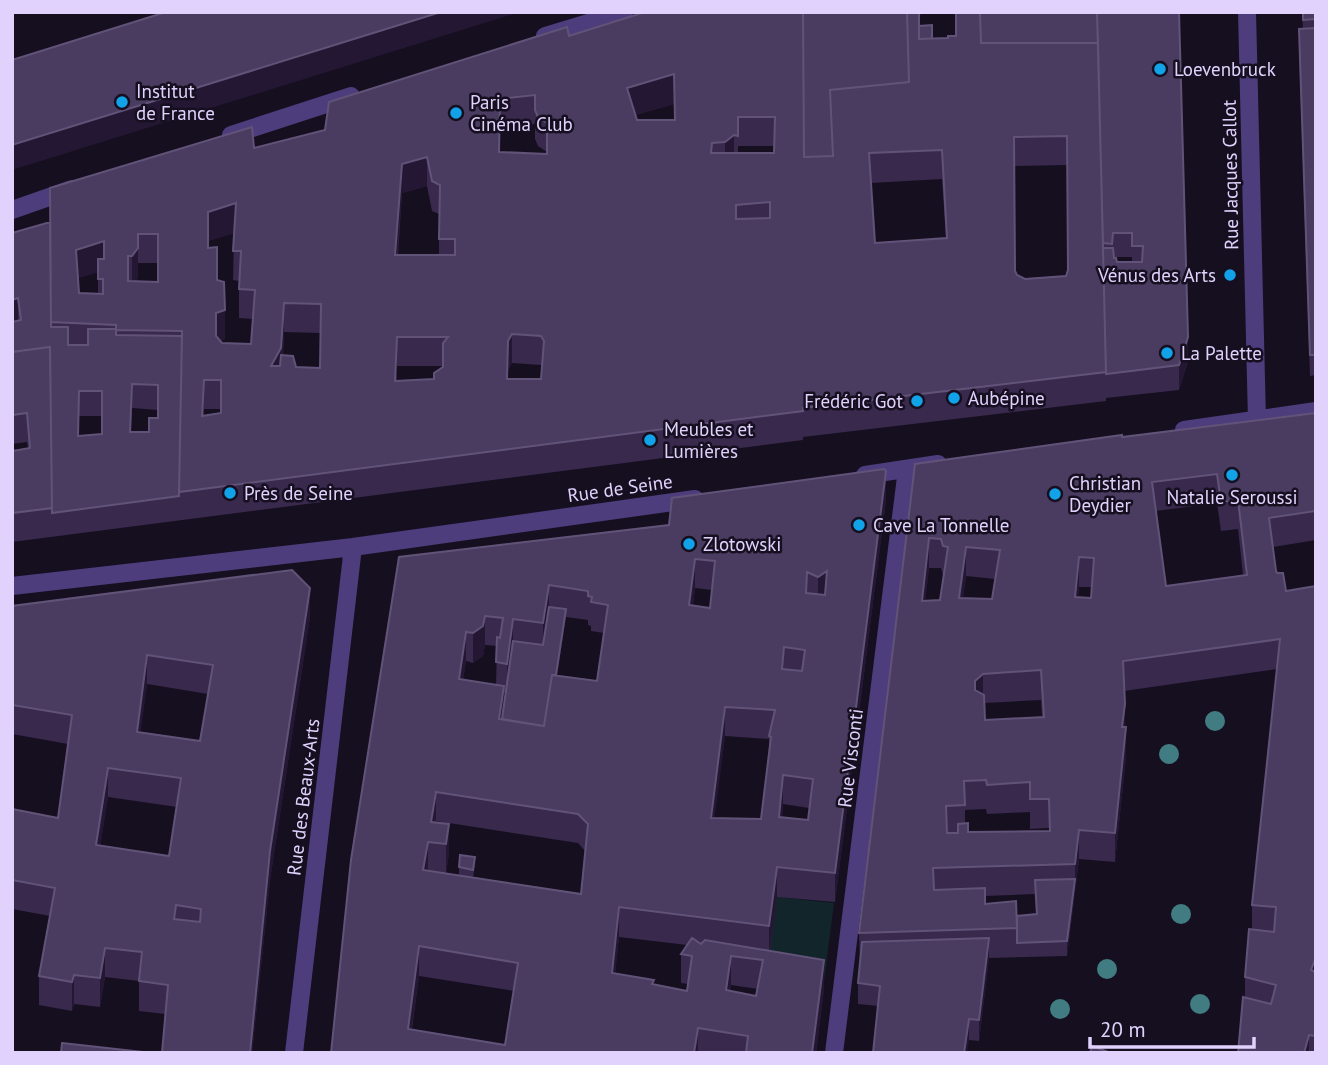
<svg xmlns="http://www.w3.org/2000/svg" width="1328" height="1065" viewBox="0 0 1328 1065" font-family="'PT Sans',sans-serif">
<rect width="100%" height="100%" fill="#160f20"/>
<!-- green -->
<path fill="#12252a" d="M777 897 834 903 823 989 766 979Z"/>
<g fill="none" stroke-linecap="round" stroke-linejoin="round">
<!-- minor -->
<path stroke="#4e3d7c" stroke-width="18" d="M1247 12 1257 420
M545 36 624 12
M231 135 351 96
M12 210 72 189
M1184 430 1316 411
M865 475 938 464
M12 586 353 547 695 499
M294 1053 353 547
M834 1053 907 469"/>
</g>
<!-- trees -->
<g fill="#407c82">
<circle cx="1215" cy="721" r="10"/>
<circle cx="1169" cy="754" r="10"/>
<circle cx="1181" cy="914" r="10"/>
<circle cx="1107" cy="969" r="10"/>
<circle cx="1200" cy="1004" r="10"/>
<circle cx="1060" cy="1009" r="10"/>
</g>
<!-- wall -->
<path fill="#38294d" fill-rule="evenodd" d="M645 12H928L919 15V26L932 39 948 38 955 36V12H1179L1188 362 1179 390 1106 398V401L803 437V440L12 542V451L28 449 27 442 12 444V233L50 222 254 148 325 130 569 36ZM674 104V120H637L635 115ZM535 124V139L538 146 547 152V154L499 152 500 129ZM738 146H774V153H738ZM1067 165 1068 271 1066 276 1025 279 1017 275 1015 271V166ZM942 179 946 238 875 243 871 183ZM427 186 432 211 439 214V255H398L402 193ZM234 233 233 280 239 281V318L253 319 251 344 222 343 220 341 225 339 217 280 208 248V241ZM1114 257H1132V262H1117ZM138 263H158V282H135L138 277ZM98 272V294L79 293 78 278ZM284 332 320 333V368L296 367 283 355ZM512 363 541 365V379H508V370ZM397 366H443L434 379 397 381ZM132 408 158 410V418L149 432H131ZM204 409H221V413L204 416ZM79 416H102V434L79 436Z
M1302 12H1316V375L1310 376 1299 49V29H1303Z
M1316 413V540L1273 547 1276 571 1286 591 1316 586V1053H1238L1245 998V977L1252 930V905L1277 669 1124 691 1126 756 1115 862 1079 859 1067 956 989 958 979 1041 969 1040 878 1006 858 1004V983L860 962 859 933 915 464ZM1217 503 1221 531 1238 529 1243 575 1166 586 1156 511ZM929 568H941L943 575H944L940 600 925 601ZM966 576 995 579 992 599 963 598ZM1079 587H1092L1091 598 1078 597ZM1041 700 1042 717 985 720V703ZM986 809 987 814 1030 812V829L1049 828V831L968 832 965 823V810ZM1035 894 1036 914 1017 916 985 904V896Z
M886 500 835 902 777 897 770 951 824 989 816 1053H331L399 557ZM695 588 712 590 710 608 693 605ZM566 617 588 620V625L591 626V631L604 633 597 681 557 675ZM485 645 497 646 496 685 463 680 466 661 473 663 483 656ZM504 693H506L504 709ZM725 736 769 739V752L761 819 714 818ZM783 804 809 808 808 820 782 817ZM436 821 578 843 585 851 581 894 446 873 449 853V824L436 822ZM619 937 687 945 681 954V983L688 984 687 991 654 984 615 974ZM419 976 514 991 505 1045 412 1029ZM731 985 758 989 756 996 730 991Z
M12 606 310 617 270 880 252 1053H162L165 1014 139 1011V981L105 977 100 1007 74 1004 72 1011 39 1005V976L50 916 12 909V809L58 818 68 744 12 734ZM147 684 208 694 200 741 140 733ZM108 797 177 807 169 856 100 846Z
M475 865 473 878 459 875V867Z"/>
<!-- shaded-wall -->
<path fill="#231733" d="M441 12H520L12 170V145Z
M674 74V104L627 117V88Z
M734 135V164L725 171V142Z
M427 157V186L402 193 395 284V255L402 164Z
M236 203V233L208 241V212Z
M138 234V277L132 285V256Z
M104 241V270L76 279V250Z
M18 298V323L12 325V300Z
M284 303V332L281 378 271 366Z
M225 310V339L216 343V313Z
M512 334V363L508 370 507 408 508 341Z
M397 337V366L395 411V381Z
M1188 337V362L1179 390V365Z
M886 471V500L835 902V873Z
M929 538V568L922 630V601Z
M966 547V576L959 628V598Z
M1079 557V587L1075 627V597Z
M695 559V588L689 634V605Z
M827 571V600L818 606V577Z
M549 585V615L543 652V623Z
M310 588V617L270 880 252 1053H250L270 851Z
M566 609V617L544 755V747Z
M485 616V645L483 656 473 663V633Z
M513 619V649L507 693V664Z
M466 632V661L459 708V679Z
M147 655V684L137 761V732Z
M983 674V703L975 710V681Z
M504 686V715L499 740V719Z
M1125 704V733L1122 727Z
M725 707V736L711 847V818Z
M1126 727V756L1115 862V833Z
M108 768V797L96 875V845Z
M783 775V804L779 846V817Z
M436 792V821L432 842 431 822Z
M449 824V853L446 873V844Z
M1079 830V859L1075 893V864Z
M428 842V871L423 870Z
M777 867V897L769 955V926Z
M1075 879V893L1067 956V941Z
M619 907V937L612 1003V973Z
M989 938V959L979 1041V1020Z
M419 946V976L408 1053V1029Z
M105 948V977L100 1007V978Z
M731 956V985L726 1019V990Z
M1316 957V986L1311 970Z
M824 960V989L816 1053H812Z
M74 975V1004L72 1011V982Z
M969 1019V1040L967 1053H964Z
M698 1028V1053H694Z
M1309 1035V1053H1304Z"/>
<!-- building -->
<path fill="#4a3b60" stroke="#615378" stroke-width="2" fill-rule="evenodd" d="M166 12H441L12 145V60Z
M645 12H803L804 157 833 156 830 90 909 82 907 12H919V39L948 38V36H956V12H980L981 43H1098L1106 372 803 408V411L179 492 182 331 116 330V325L51 322 50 188 252 127 254 148 325 130 329 102 567 27 569 36ZM674 74 675 120H637L627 88ZM535 95V110L538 117 547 123V154L499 152 500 99ZM738 117H775L774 153H711L712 143 725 142 734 135 738 136ZM1067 136 1068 270 1066 276 1025 279 1017 275 1015 271 1014 137ZM942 150 947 238 875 243 869 153ZM427 157 432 181 440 185 439 239H455V255H395L402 164ZM770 202V218L736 219V205ZM236 203 233 251H241L239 289 255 290 251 344 222 343 216 336V313L225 310 224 282 217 280V247L208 248V212ZM138 234H158V282L128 281V256H132L138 248ZM104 241V259H98V279H103V294L79 293 76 250ZM284 303 321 304 320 368 296 367 293 356 281 355 280 366H271L281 348ZM512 334 541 336 544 341 541 379H507L508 341ZM397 337H448L443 343V367L434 373V379L395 381ZM204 380H221V413L202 416Z
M803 12H907L909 82 830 90 833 156 804 157Z
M980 12H1097L1098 43H981Z
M1097 12H1179L1188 337 1179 365 1106 374 1103 248H1113L1114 258H1116L1117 262H1142L1143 246H1132V233H1113L1112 244 1103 243Z
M1303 12H1316V19L1303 20Z
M932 25V39H919V26Z
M1316 28V355H1310L1299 29Z
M50 222 51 327H68V345H88V329H116V335L182 336 179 496 52 513 50 347 12 352V322L21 320 18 298 12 300V233ZM132 384 158 385V418H149V432H130ZM79 391H102V434L78 436Z
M50 347 52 508 12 513V451L30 448 27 413 12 415V352Z
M1316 413V511L1269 518 1276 571 1277 573H1283L1286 591 1316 586V957L1311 970 1316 972V1036L1309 1035 1304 1053H1238L1243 997 1271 1004 1276 985 1245 977 1249 929 1274 932 1276 907 1252 905 1280 639 1123 661 1125 704 1122 727H1126L1115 833 1079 830 1075 864 933 868 934 890 985 888V904L1016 901 1017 928 859 933 915 464 1122 435V437ZM1217 474 1221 502 1238 500 1247 575 1166 586 1152 482ZM929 538 941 539 943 546 948 547 940 600 922 601ZM966 547 1000 550 992 599 959 598ZM1079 557 1094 558 1091 598 1075 597ZM1041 670 1044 717 985 720 984 695 975 690V681L983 674ZM986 780 987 785 1030 782V799H1049L1050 831 968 832V823L958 824V833H947L946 806 965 805 964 781Z
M884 469 886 471 835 873 777 867 769 926 619 907 612 973 654 980 652 984 687 991 692 956 681 954 692 938 701 944 705 940 824 960 812 1053H746L748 1036 698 1028 694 1053H331L351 860 399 557 669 525 672 498ZM695 559 715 561 710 608 689 605ZM827 571 825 595 806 593 807 572 818 577ZM549 585 588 591V596L592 597 591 602 608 605 597 681 552 675 544 726 499 719 504 686 459 679 466 632 473 633 483 626 485 616 503 618 500 638 497 637 496 662 507 664 513 619 543 623ZM784 647 805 650 802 671 782 669ZM725 707 775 710 769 736 771 737 761 819 711 818ZM783 775 813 779 808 820 779 817ZM436 792 578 814 588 824 581 894 423 870 428 842 446 844 449 824 431 822ZM419 946 518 963 505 1045 408 1029ZM731 956 763 960 756 996 726 990Z
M292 570 310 588 270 851 250 1053H162L168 985 139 981 142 952 105 948 100 978 74 975 72 982 39 976 55 888 12 880V809L58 818 72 715 12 705V606ZM147 655 213 665 200 741 137 732ZM108 768 181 778 169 856 96 845ZM176 905 201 909 200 922 174 919Z
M549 607 566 609 556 675H552L544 726 502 719 513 641 543 645Z
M460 855 475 857 473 870 459 867Z
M1075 879 1067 941 1017 943V916L1037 914 1035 880Z
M989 938 979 1020 969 1019 964 1053H873L880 986 858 983 862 942Z
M62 1043 152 1053H61Z
M1092 1046 1111 1053H1090Z"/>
<!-- markers -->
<g fill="#12a2e8" stroke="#160f20" stroke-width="2.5">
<circle cx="1160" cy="69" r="7"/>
<circle cx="122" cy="102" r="7"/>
<circle cx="456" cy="113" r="7"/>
<circle cx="1230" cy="275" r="7"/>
<circle cx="1167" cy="353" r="7"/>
<circle cx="954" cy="398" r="7"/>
<circle cx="917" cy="401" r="7"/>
<circle cx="650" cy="440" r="7"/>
<circle cx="1232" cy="475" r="7"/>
<circle cx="230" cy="493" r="7"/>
<circle cx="1055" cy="494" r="7"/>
<circle cx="859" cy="525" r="7"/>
<circle cx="689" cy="544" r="7"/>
</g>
<g text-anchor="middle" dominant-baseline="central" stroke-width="5" stroke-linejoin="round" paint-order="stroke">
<!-- poi labels -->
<g font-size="19" fill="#e0d2fc" stroke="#160f20" text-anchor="start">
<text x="1174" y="69">Loevenbruck</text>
<text x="136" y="91">Institut<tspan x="136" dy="22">de France</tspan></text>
<text x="470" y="102">Paris<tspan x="470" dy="22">Cinéma Club</tspan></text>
<text x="1216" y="275" text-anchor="end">Vénus des Arts</text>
<text x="1181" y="353">La Palette</text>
<text x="968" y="398">Aubépine</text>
<text x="903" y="401" text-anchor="end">Frédéric Got</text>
<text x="664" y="429">Meubles et<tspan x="664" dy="22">Lumières</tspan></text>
<text x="1069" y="483">Christian<tspan x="1069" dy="22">Deydier</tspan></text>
<text x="244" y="493">Près de Seine</text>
<text x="1232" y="497" text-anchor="middle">Natalie Seroussi</text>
<text x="873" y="525">Cave La Tonnelle</text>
<text x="703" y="544">Zlotowski</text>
</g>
<!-- street labels -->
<g font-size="19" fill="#e0d2fc" stroke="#160f20">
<text transform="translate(1230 175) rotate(-91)">Rue Jacques Callot</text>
<text transform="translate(620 488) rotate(-8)">Rue de Seine</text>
<text transform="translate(850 758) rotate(-83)">Rue Visconti</text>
<text transform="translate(303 797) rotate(-83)">Rue des Beaux-Arts</text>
</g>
</g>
<!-- border -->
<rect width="1328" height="1065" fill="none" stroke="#e0d2fc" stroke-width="28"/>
<!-- scale -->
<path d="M1090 1037v10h164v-10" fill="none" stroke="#e0d2fc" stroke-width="3.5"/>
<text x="1100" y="1037" font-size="21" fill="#e0d2fc" stroke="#160f20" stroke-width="5" paint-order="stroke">20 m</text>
</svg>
